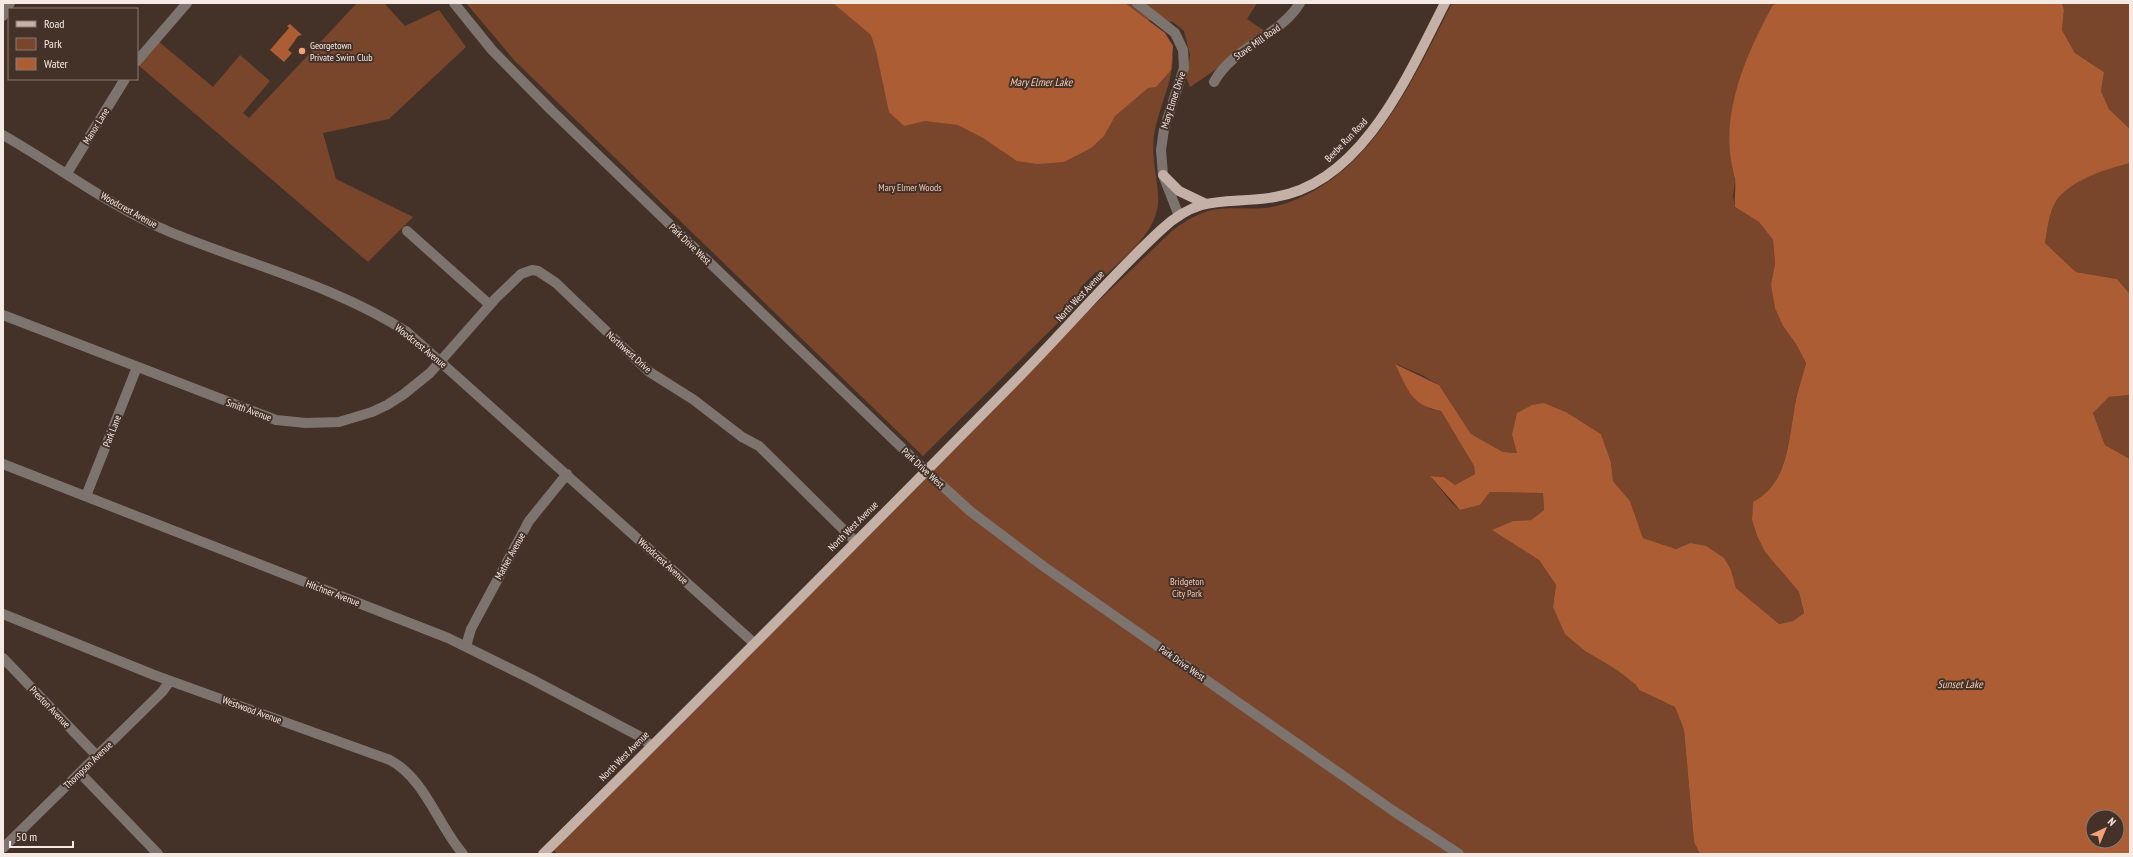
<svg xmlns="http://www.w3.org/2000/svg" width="2133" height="857" viewBox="0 0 2133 857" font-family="'PT Sans Narrow',sans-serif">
<rect width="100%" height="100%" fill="#443229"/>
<!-- green -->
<path fill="#79462c" d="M357 3H384L405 26 439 10 466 47 389 119 323 133 336 179 413 217 368 262 137 64 158 41 213 87 240 55 270 81 243 113 249 118Z
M466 3H1257L1247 19 1269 34 1190 87 1186 77 1190 55 1184 31 1173 22 1143 20 1171 48 1173 58C1172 84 1158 109 1154 135 1151 156 1157 175 1158 195 1161 231 1125 255 1103 278L1096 272 1080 288 1086 295 923 456 515 61Z
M1452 3H1778L1773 5 1730 152 1735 182 1733 196 1735 207 1759 222 1773 240 1775 264 1771 284 1783 326 1796 344 1806 363C1802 379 1796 395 1794 411 1788 445 1787 484 1753 502L1752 520 1757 536 1765 552 1799 592 1804 613 1793 621 1779 624 1736 588 1731 570 1690 543 1676 549 1643 538 1630 501 1613 481 1611 462 1601 434 1566 412 1544 403 1512 435 1517 453 1503 452 1471 434 1439 385 1422 375 1396 364 1430 409 1441 411 1474 466 1475 474 1455 485 1444 477 1430 476 1452 503 1460 510 1480 505 1490 492 1543 493 1544 510 1531 520 1513 521 1493 530 1539 560 1556 585 1553 607 1585 651 1617 670 1636 685 1639 690 1675 707 1684 730 1694 842 1700 854H558L550 847 1022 374 1173 230C1184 222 1195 215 1208 211 1231 205 1257 212 1280 205 1370 180 1413 79 1452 3Z
M2062 3H2130V129L2109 109 2101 91 2104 72 2075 53 2062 30 2064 10Z
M2130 163V294L2117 279 2076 272 2045 243C2048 228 2049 208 2060 196 2076 178 2107 169 2130 163Z
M2130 395V459L2105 445 2093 413 2109 397Z"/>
<!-- water -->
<path fill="#ac5d34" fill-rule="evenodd" d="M833 3H1125L1165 33 1173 46 1171 70 1156 87 1148 88 1115 116 1104 136 1091 148 1064 162 1037 164 1017 161 983 138 958 125 925 121 904 126 889 112 876 51 871 35Z
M1778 3H2062L2064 10 2062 30 2075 53 2104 72 2101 91 2109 109 2130 129V163C2107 169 2077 178 2060 196 2049 208 2048 228 2045 243L2076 272 2117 279 2130 294V395L2109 397 2093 413 2105 445 2130 459V854H1700L1694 842 1684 730 1675 707 1639 690 1636 685 1617 670 1585 651 1565 634 1553 607 1556 585 1539 560 1492 530 1513 521 1531 520 1544 510 1543 493 1490 492 1480 505 1460 510 1430 476 1444 477 1455 485 1475 474 1474 466 1441 411C1410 405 1408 389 1395 364L1439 385 1471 434 1503 452 1517 453 1512 435 1517 413 1532 405 1544 403 1566 412 1601 434 1611 462 1613 481 1630 501 1643 538 1676 549 1690 543 1706 546 1724 558 1731 570 1736 588 1779 624 1793 621 1804 613 1799 592 1765 552 1757 536 1752 520 1753 502C1787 484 1788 445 1794 411 1796 395 1802 379 1806 363L1796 344 1783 326 1775 308 1771 284 1775 264 1773 240 1759 222 1735 207C1734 197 1736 189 1735 180 1733 171 1731 162 1730 153 1725 101 1749 49 1773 5ZM2093 817H2117V841H2093Z
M290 24 302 35 298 36 288 50 292 53 284 62 270 50 289 28 287 26Z"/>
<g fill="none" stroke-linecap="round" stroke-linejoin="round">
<!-- minor -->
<path stroke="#7e746f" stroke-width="10" d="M454 3 492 50 551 110 925 470 970 511 1043 566 1392 810 1459 854
M1137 3 1175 33 1183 50 1184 68 1164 129 1161 150 1163 175 1179 216
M3 16 10 3
M137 61 187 3
M1214 82C1234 46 1279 37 1300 3
M3 135C59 167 111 207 170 232 248 264 336 286 407 332L754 643
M67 173 125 79
M407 231 490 305
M3 315 276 420 306 423 339 422 372 412 387 405 404 394 430 373 496 298 521 274 532 270 538 271 556 283 648 371 694 400 742 437 759 446 855 541
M3 464 448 638 531 679 639 736 652 746
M86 496 137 367
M3 614 154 675 390 760C426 780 437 824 463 854
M466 646 471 629 529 521 567 474
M3 658 97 756
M80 773 158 854
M3 848 162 692 170 681"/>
<!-- major -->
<path stroke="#c4b0a7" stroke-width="10" d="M1163 175 1179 191 1204 203
M543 854C704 696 862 536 1020 376 1068 327 1112 275 1162 229 1202 192 1228 205 1275 197 1363 183 1409 73 1445 3"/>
</g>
<!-- markers -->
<circle fill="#f1a27b" stroke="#443229" stroke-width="1.5" cx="302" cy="51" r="4"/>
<g text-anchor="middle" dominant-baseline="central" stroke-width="4" stroke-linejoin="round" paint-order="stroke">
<!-- street labels -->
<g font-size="10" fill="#f5e9e3" stroke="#443229">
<text transform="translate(1257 42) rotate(-35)">Stave Mill Road</text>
<text transform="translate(1173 100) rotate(-72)">Mary Elmer Drive</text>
<text transform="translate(96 126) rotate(-58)">Manor Lane</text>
<text transform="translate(1346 140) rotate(-46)">Beebe Run Road</text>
<text transform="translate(129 210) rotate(29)">Woodcrest Avenue</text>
<text transform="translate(690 244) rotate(44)">Park Drive West</text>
<text transform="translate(1080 296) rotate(-47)">North West Avenue</text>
<text transform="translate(421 346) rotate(39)">Woodcrest Avenue</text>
<text transform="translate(629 352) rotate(42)">Northwest Drive</text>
<text transform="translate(249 410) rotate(20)">Smith Avenue</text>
<text transform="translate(112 431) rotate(-69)">Park Lane</text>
<text transform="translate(923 468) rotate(43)">Park Drive West</text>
<text transform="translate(853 526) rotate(-45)">North West Avenue</text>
<text transform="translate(510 556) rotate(-61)">Mather Avenue</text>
<text transform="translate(663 561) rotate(42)">Woodcrest Avenue</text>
<text transform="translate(333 593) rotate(21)">Hitchner Avenue</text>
<text transform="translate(1182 663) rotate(35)">Park Drive West</text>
<text transform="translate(50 707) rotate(46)">Preston Avenue</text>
<text transform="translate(252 710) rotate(20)">Westwood Avenue</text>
<text transform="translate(624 756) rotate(-45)">North West Avenue</text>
<text transform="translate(88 765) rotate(-44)">Thompson Avenue</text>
</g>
<!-- poi labels -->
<g font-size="10" fill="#f5e9e3" stroke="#443229" text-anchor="start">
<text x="310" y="45">Georgetown<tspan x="310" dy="12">Private Swim Club</tspan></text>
</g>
<!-- park labels -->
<g font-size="10" fill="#f5c8b3" stroke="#443229">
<text x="910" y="187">Mary Elmer Woods</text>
<text x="1187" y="581">Bridgeton<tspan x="1187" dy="12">City Park</tspan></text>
</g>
<!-- water labels -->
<g font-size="11" font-style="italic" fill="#f7cab5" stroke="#443229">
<text x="1041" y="82">Mary Elmer Lake</text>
<text x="1960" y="684">Sunset Lake</text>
</g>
</g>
<!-- border -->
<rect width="2133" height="857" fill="none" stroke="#f5e9e3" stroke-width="8"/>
<!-- legend -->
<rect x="8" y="8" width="130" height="72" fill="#443229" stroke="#8b7b73"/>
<rect x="16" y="21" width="20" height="6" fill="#c4b0a7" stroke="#8b7b73"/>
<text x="44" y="28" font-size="12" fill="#f5e9e3">Road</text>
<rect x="16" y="38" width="20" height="12" fill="#79462c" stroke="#8b7b73"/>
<text x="44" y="48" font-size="12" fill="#f5e9e3">Park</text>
<rect x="16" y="58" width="20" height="12" fill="#ac5d34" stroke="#8b7b73"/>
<text x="44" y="68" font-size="12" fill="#f5e9e3">Water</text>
<!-- north arrow -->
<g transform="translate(2105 829) rotate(44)"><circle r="19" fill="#443229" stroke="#8b7b73"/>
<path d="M0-3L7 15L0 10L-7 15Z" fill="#f1a27b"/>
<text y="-6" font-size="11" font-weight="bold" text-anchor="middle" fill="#f5e9e3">N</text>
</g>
<!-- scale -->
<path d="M10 841v6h63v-6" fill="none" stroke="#f5e9e3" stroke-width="2"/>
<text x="16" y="841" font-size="12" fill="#f5e9e3" stroke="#443229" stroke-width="3" paint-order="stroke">50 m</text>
</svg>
